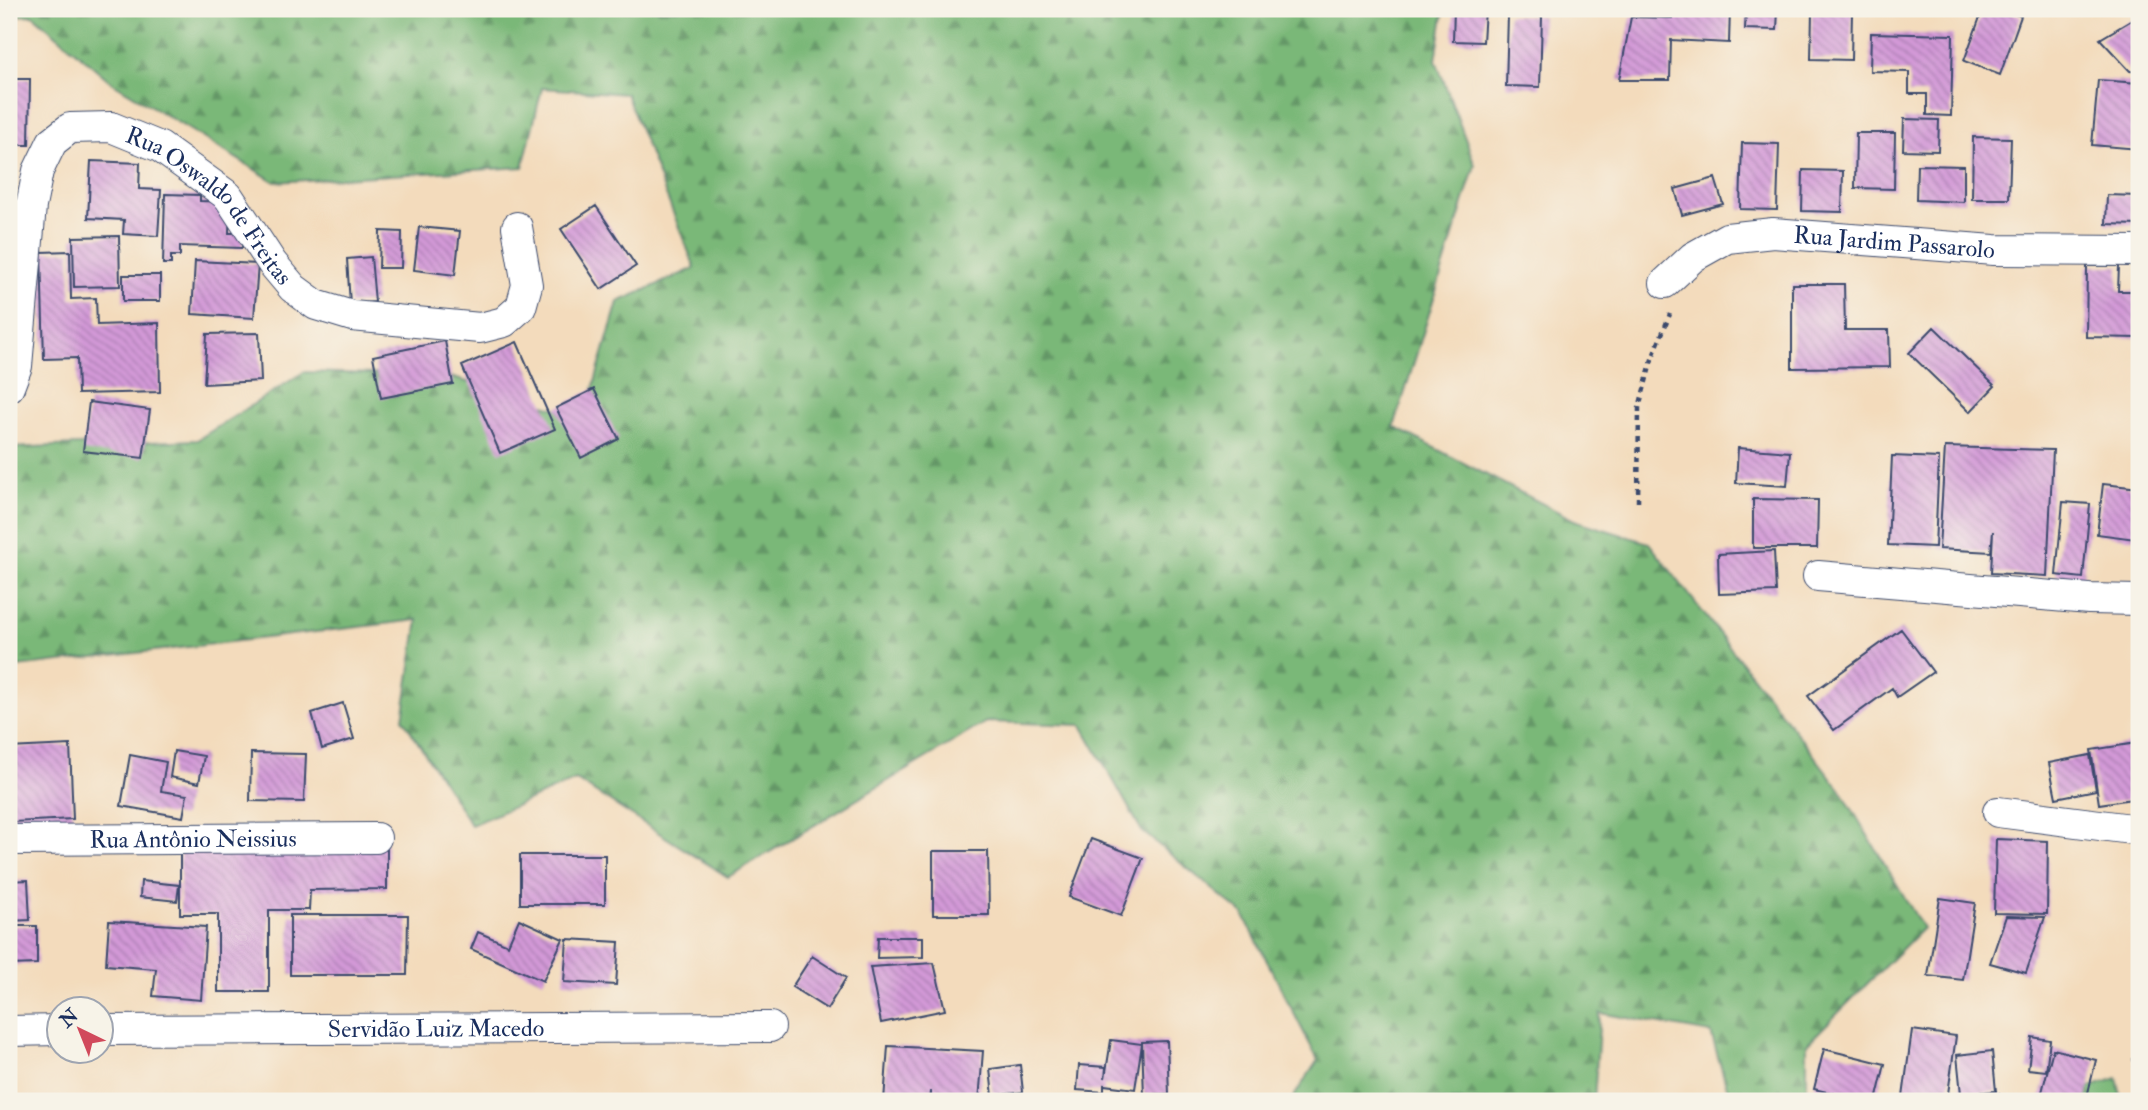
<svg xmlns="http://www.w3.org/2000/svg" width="2148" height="1110" viewBox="0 0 2148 1110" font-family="'IM FELL Double Pica',serif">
<defs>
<pattern id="forest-firs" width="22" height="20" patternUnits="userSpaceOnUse" patternTransform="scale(1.75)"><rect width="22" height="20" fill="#7ab878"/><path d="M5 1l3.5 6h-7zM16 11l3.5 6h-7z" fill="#639666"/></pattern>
<pattern id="building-back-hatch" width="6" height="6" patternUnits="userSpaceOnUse" patternTransform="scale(1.75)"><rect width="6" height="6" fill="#d399d7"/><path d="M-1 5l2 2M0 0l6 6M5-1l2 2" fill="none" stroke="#aa7db2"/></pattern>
</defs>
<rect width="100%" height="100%" fill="#f7f3e8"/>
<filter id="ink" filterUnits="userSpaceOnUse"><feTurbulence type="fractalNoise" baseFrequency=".0143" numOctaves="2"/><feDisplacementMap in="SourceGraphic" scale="14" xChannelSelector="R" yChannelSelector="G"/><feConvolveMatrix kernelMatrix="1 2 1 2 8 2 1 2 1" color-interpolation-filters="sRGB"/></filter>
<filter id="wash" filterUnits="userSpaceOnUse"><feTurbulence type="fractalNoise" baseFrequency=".00686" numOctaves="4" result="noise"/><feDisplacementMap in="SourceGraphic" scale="28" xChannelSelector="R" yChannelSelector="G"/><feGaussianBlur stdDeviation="1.57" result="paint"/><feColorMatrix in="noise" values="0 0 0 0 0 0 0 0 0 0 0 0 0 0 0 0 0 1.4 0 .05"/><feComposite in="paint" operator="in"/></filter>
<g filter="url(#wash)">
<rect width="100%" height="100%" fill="#f3dbbc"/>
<!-- forest -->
<path fill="url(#forest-firs)" stroke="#4a746b" stroke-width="2" d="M9 9H1444L1436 60 1475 165 1394 427 1574 520 1649 543 1840 789 1923 928 1807 1044V1101H1731L1711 1033 1600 1013 1594 1101H1291L1318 1060 1243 914 1142 831 1082 725 986 722 728 877 576 780 471 825 403 719 418 620 9 668V448L197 440 304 372 447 376 585 417 618 302 695 268 626 94 542 88 523 167 275 182 110 81 33 15 9 16Z
M2117 1078 2122 1101H2050Z"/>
<g id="blocks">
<!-- building -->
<path fill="url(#building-back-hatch)" d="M1454 9H1485L1483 42 1453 41Z
M1672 9H1730L1729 43 1671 40 1670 80H1619L1631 17 1672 18Z
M1746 9H1778L1777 30 1745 29Z
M1983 9H2001L2021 16 2000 75 1964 61Z
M1812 11 1852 12 1851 60 1811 59Z
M1508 15 1542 16 1540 87 1506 86Z
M2132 20 2139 29V72L2130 71 2100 39Z
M1871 33 1953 35 1951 116 1927 115V94H1909V72L1870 71Z
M9 79H30L29 145H9Z
M2098 80 2139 83V149L2092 145Z
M1904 119 1939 120 1938 151 1903 150Z
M1856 133H1895L1894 189 1855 188Z
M1973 137 2011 138 2009 199H1972Z
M1742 143 1779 144 1777 210 1740 209Z
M91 161 140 163 139 189 161 190 158 236 123 234 124 220 88 218Z
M1917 165 1964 166V202L1916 200Z
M1803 170 1843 171 1842 212 1802 211Z
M1715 178 1723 204 1682 215 1675 189Z
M165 194 200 195V201L230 202 229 233H243L242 248 180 246V256H171V264H163Z
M2107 195 2139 196V225L2106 224Z
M596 206 636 266 601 289 561 229Z
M419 227 460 231 455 275 414 270Z
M380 231 402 232 401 268H379Z
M119 236 120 286 74 287 73 237Z
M70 251 71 299 96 298 97 325 159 323 160 392 78 394 77 358 44 359 41 252Z
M371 257 375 302 350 304 347 259Z
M195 261 258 264 254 318 192 314Z
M2087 266H2119L2118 291H2139V338L2086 337Z
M123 275H160V301H123Z
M1792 284H1844L1845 330H1889L1890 367 1792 368Z
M1934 327 1995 386 1970 412 1909 353Z
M259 333 261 381 204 384 207 334Z
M445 341 453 384 381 398 373 356Z
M517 342 555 429 500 453 462 366Z
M594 389 619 439 581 458 556 408Z
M89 402 150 410 143 458 83 451Z
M1945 447 2053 450 2047 576 1991 573 1993 531 1991 552 1939 549Z
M1738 448 1790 452 1787 486 1736 483Z
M1892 456 1939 458 1935 547 1888 545Z
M2103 484 2139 488V523H2137L2135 539 2097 534Z
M1753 499 1818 500 1817 548H1753Z
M2063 502 2090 504 2083 578 2056 575Z
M1774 551 1776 592 1719 594 1718 554Z
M1901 629 1933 672 1897 697 1892 688 1834 730 1808 696Z
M343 703 354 739 322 749 312 713Z
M2137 743 2139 798 2099 804 2091 750Z
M70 745 73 819 12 822 9 748Z
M174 751 204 756 199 783 170 777Z
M251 753 306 754 304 802 250 801Z
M130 755 166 762 161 791 187 795 183 817 121 806Z
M2090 755 2096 790 2056 798 2049 763Z
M1091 839 1143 858 1121 916 1069 897Z
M1996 839 2048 841 2047 914 1994 913Z
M180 844H387V889L310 890 309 910H269V992H218V914H180Z
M933 851H988L989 915H933Z
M520 855H605V904H520Z
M28 880 30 920 9 921V881Z
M141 881 179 885 177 901 140 897Z
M1940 898 1975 903 1963 980 1928 976Z
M290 915H408L407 975H290Z
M2006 916 2045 917 2026 973 1990 963Z
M519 919 563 939 543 981 471 949 478 932 508 945Z
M109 921 206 927 201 1000 153 996 156 969 106 965Z
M9 926H37V964L9 965Z
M878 937H923V957L877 958Z
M567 939 619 942 616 985 564 982Z
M812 956 846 978 827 1009 792 987Z
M934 963 945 1010 881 1023 870 967Z
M1912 1030 1956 1036 1947 1101 1903 1097Z
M2032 1037 2050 1040 2046 1071 2028 1069Z
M1111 1040 1142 1044 1135 1089 1104 1085V1092L1077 1090 1079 1065 1106 1067 1105 1078Z
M1167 1041 1169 1094 1144 1095 1142 1042Z
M888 1046 983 1051 979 1101H931V1091L930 1101H884Z
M1824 1049 1885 1064 1876 1101H1866L1814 1089Z
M2053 1049 2096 1060 2086 1101H2061L2041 1096Z
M1992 1051 1996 1091 1961 1094 1957 1055Z
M1020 1065 1023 1092 993 1096 990 1069Z
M1999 1094V1101H1951V1095Z"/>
</g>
</g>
<g filter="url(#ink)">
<use href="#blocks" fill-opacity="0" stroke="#3b496c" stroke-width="2"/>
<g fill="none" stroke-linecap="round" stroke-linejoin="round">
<defs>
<g id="minor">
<path id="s1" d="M1665 283 1693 257 1727 238 1773 233 1994 250 2139 251"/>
<path id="s2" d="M9 387 17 366 31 206 38 171 52 142 70 128 111 127 160 147 228 196 272 263 293 288 316 305 352 316 480 328 504 322 521 307 527 285 517 227"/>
<path d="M1818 576 2089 599 2139 600"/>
<path d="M1998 812 2139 830"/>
<path id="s3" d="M9 840 376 838"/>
<path id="s4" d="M102 1030 770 1027"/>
<path d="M9 1031 60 1030"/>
</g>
</defs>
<!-- minor casing -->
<use href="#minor" stroke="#3b496c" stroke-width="32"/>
<!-- path -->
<path stroke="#3b496c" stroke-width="4.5" stroke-dasharray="5 5" stroke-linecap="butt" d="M1638 502 1639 408 1652 359 1670 314
M2139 1101 2134 1059 2139 1055"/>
<!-- minor -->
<use href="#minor" stroke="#fff" stroke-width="30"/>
</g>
</g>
<g text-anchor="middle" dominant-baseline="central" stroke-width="6" stroke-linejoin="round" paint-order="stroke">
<!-- street labels -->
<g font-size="24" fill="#1b2f5e" stroke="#f7f3e8">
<text stroke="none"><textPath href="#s2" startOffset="444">Rua Oswaldo de Freitas</textPath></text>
<text stroke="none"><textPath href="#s1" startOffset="245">Rua Jardim Passarolo</textPath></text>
<text stroke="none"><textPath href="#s3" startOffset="184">Rua Antônio Neissius</textPath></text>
<text stroke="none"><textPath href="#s4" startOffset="334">Servidão Luiz Macedo</textPath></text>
</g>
</g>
<!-- margin -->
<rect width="2148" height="1110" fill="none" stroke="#f7f3e8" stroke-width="35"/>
<!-- north arrow -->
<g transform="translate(80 1030) rotate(317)"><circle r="33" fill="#f7f3e8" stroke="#9fa5b1" stroke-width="2"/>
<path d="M0-5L12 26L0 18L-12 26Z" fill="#d1495b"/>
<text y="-10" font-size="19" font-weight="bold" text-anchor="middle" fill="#1b2f5e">N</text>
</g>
</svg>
